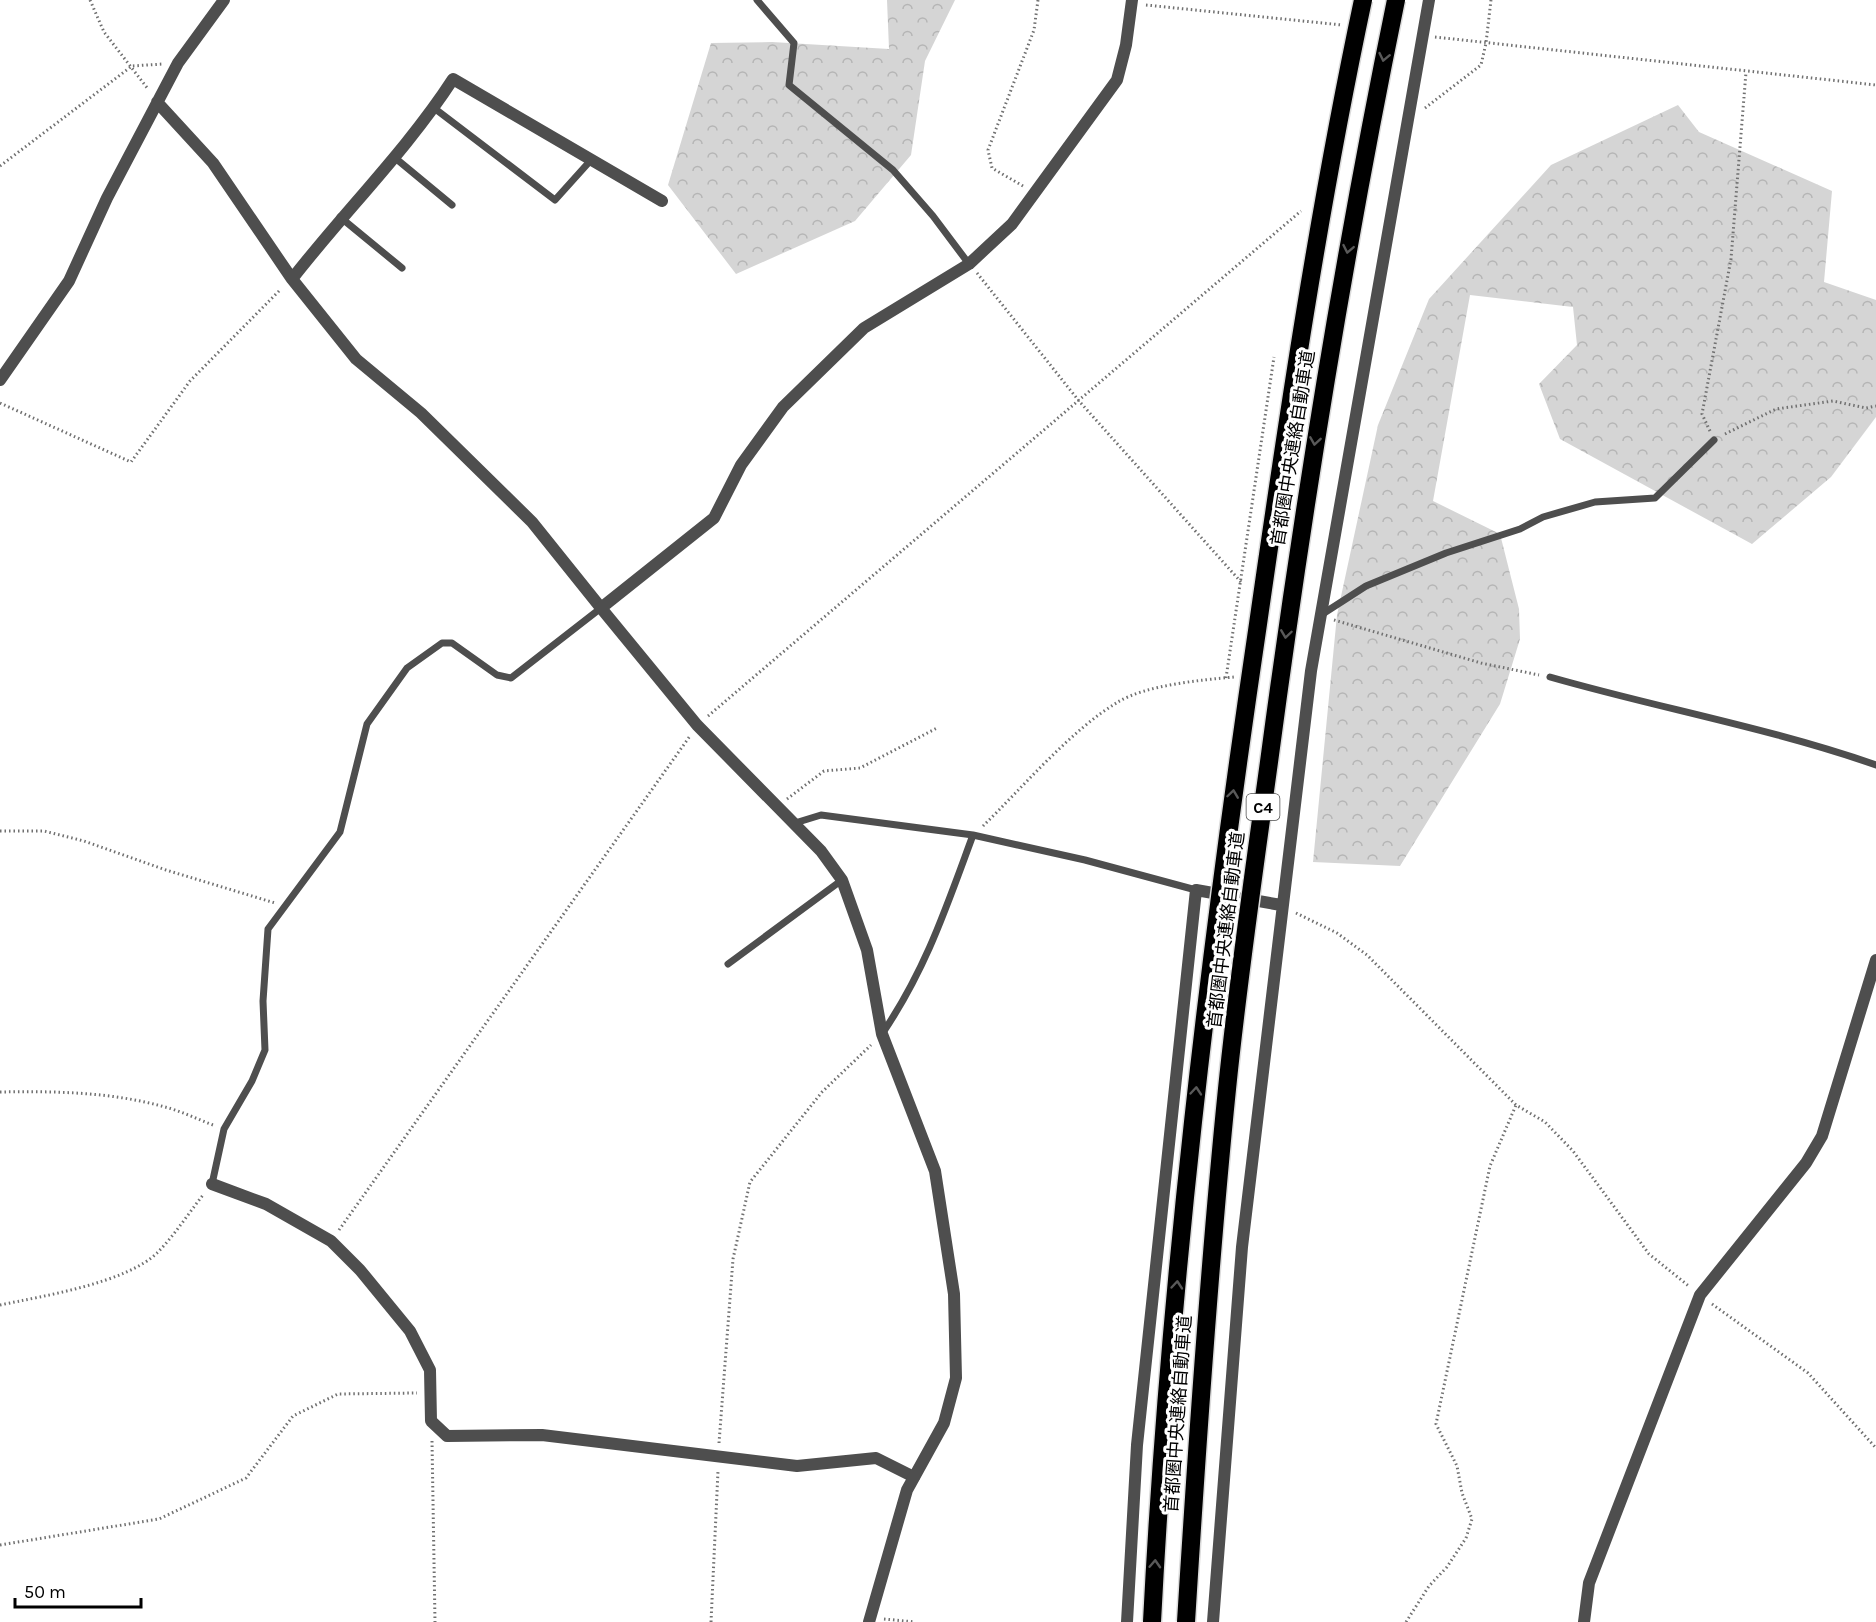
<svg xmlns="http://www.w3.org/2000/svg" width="1876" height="1622" viewBox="0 0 1876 1622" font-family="Karla,'Noto Sans JP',sans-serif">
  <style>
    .forest { fill: url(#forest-crowns) }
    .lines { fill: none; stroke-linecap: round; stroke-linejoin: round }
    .path { stroke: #707070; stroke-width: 3; stroke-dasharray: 1.5 3; stroke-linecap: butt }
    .service { stroke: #4e4e4e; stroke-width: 7 }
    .minor { stroke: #4e4e4e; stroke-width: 12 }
    .tertiary { stroke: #4e4e4e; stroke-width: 12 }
    .motorway-bridge-casing { stroke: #dbdbdb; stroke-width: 21; stroke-linecap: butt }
    .motorway-bridge { stroke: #000; stroke-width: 18 }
    .oneway { stroke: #595959 }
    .labels { text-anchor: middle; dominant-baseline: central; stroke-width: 6; stroke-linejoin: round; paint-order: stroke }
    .shield { fill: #fff; stroke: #4c4c4c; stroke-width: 1.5 }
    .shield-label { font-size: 16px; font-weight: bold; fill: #000 }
    .street-label { font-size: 18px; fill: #000; stroke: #fff }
  </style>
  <defs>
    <pattern id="forest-crowns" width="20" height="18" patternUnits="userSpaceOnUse" patternTransform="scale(1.5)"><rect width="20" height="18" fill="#d5d5d5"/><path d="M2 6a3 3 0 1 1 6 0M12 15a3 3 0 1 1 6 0" fill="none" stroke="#b5b5b5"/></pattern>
  </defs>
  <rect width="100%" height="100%" fill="#fff"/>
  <!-- forest -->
  <path class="forest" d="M887,0h68l-30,61 -14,94 -56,66 -119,53 -68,-89 43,-142 61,-1 117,7z
    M1678,105l21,27 133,59 -8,91 52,18v117l-45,60 -79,67 -192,-105 -21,-55 38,-39 -4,-38 -103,-12 -37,206 67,33 19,75 1,30 -20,65 -100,162 -87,-4 24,-247 41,-190 51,-126 122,-134z"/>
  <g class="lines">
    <!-- path -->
    <path class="path" d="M90,0l14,32 44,57
      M1146,5l196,20
      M1435,37l441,48
      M1425,108l56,-43 5,-22 5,-43
      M0,166l132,-100 31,-2
      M1023,186l-31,-18 -4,-18 46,-120 4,-30
      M977,273l102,128 162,181
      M0,403l131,59 59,-81 91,-92
      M1710,431l-8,-17 29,-155 15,-187
      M1725,434l51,-25 57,-8 33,7 10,-2
      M1334,620l147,43 58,12
      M1226,678l48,-321
      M708,716l593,-505
      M787,799l37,-28 36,-3 77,-40
      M983,826c39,-38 89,-97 135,-124 28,-17 83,-22 116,-25
      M0,831h44l40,10 82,29 109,33
      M1296,913l41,20 30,22 149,150 29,17 28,29 76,103 41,33
      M0,1092c55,-1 112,0 165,15 16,4 32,12 48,18
      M339,1230l351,-494
      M1712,1304l96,69 68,75
      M0,1305c43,-9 126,-22 157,-52 17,-17 31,-39 46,-58
      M432,1441l3,181
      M719,1443l14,-184 17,-77 72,-90 49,-47
      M0,1545l159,-26 87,-41 47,-62 45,-22 79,-1
      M884,1619l31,3
      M711,1622l7,-151
      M1406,1622l23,-36 18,-19 19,-29 6,-19 -10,-26 -5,-27 -21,-42 54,-258 26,-61"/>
    <!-- service -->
    <path class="service" d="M757,0l37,43 -5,42 104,85 40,46 36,48
      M434,108l121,92 36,-40
      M394,157l58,48
      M340,217l62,51
      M1321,615l45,-29 80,-33 74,-24 23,-12 52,-15 60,-4 59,-58
      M1550,677c108,31 220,51 326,88
      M795,823l26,-8 152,20 112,25 111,30
      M728,964l114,-84
      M882,1034c44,-65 64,-126 91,-199
      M212,1184l12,-55 28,-48 13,-31 -2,-49 5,-72 72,-97 27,-108 40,-56 35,-25h10l45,32 14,3 90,-70"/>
    <!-- minor -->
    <path class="minor" d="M157,102l56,61 79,116 64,80 65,54 111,109 69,86
      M292,279c52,-67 115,-129 161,-200l209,122
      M0,380l69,-99 38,-83 71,-135 46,-63
      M212,1184l54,20 65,37 29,29 50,61 20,39 1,51 16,15 95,-1 255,31 79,-8 38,19
      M1127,1622l10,-177 59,-555 85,15
      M1213,1622l29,-375 69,-576 118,-671
      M1584,1622l5,-39 111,-288 106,-132 16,-27 54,-176"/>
    <!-- tertiary -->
    <path class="tertiary" d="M869,1622l38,-132 37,-67 12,-45 -2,-84 -19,-123 -53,-137 -15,-84 -25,-70 -21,-29 -124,-126 -96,-117 113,-90 27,-53 42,-58 81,-79 105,-64 43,-40 105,-144 9,-35 6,-45"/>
    <defs>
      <path id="motorway-bridge" d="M1152,1622c17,-334 57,-667 106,-998 30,-209 61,-417 105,-624
        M1186,1622c11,-178 23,-356 41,-533 11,-109 27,-218 42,-327 34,-255 75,-509 127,-762"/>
    </defs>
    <!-- motorway-bridge casing -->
    <use href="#motorway-bridge" class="motorway-bridge-casing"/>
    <!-- motorway-bridge -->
    <use href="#motorway-bridge" class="motorway-bridge"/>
  </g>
  <!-- one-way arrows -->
  <defs><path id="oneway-chevron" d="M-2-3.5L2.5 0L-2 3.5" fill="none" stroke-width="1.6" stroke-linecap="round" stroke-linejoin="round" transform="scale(1.5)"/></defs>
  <g class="oneway">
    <use href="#oneway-chevron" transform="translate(1384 57) rotate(102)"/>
    <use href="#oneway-chevron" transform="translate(1348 249) rotate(101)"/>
    <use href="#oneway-chevron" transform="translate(1315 441) rotate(99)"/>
    <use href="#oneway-chevron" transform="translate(1286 634) rotate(98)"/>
    <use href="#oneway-chevron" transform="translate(1233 794) rotate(-82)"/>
    <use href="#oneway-chevron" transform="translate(1196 1091) rotate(-85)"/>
    <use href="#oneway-chevron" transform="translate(1177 1285) rotate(-85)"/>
    <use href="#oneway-chevron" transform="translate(1155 1564) rotate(-87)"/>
  </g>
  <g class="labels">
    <!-- shield labels -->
    <rect class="shield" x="1246.5" y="794" width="33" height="26" rx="4.5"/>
    <g class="shield-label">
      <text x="1263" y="807">C4</text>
    </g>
    <!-- street labels -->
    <g class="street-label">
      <text transform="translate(1293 448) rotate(-81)">首都圏中央連絡自動車道</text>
      <text transform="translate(1226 930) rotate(-83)">首都圏中央連絡自動車道</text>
      <text transform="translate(1178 1414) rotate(-86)">首都圏中央連絡自動車道</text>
    </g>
  </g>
  <!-- scale -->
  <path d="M15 1598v9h126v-9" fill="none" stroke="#000000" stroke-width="3"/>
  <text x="24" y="1598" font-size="18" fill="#000000" stroke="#ffffff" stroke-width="4.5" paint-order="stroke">50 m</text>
</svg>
